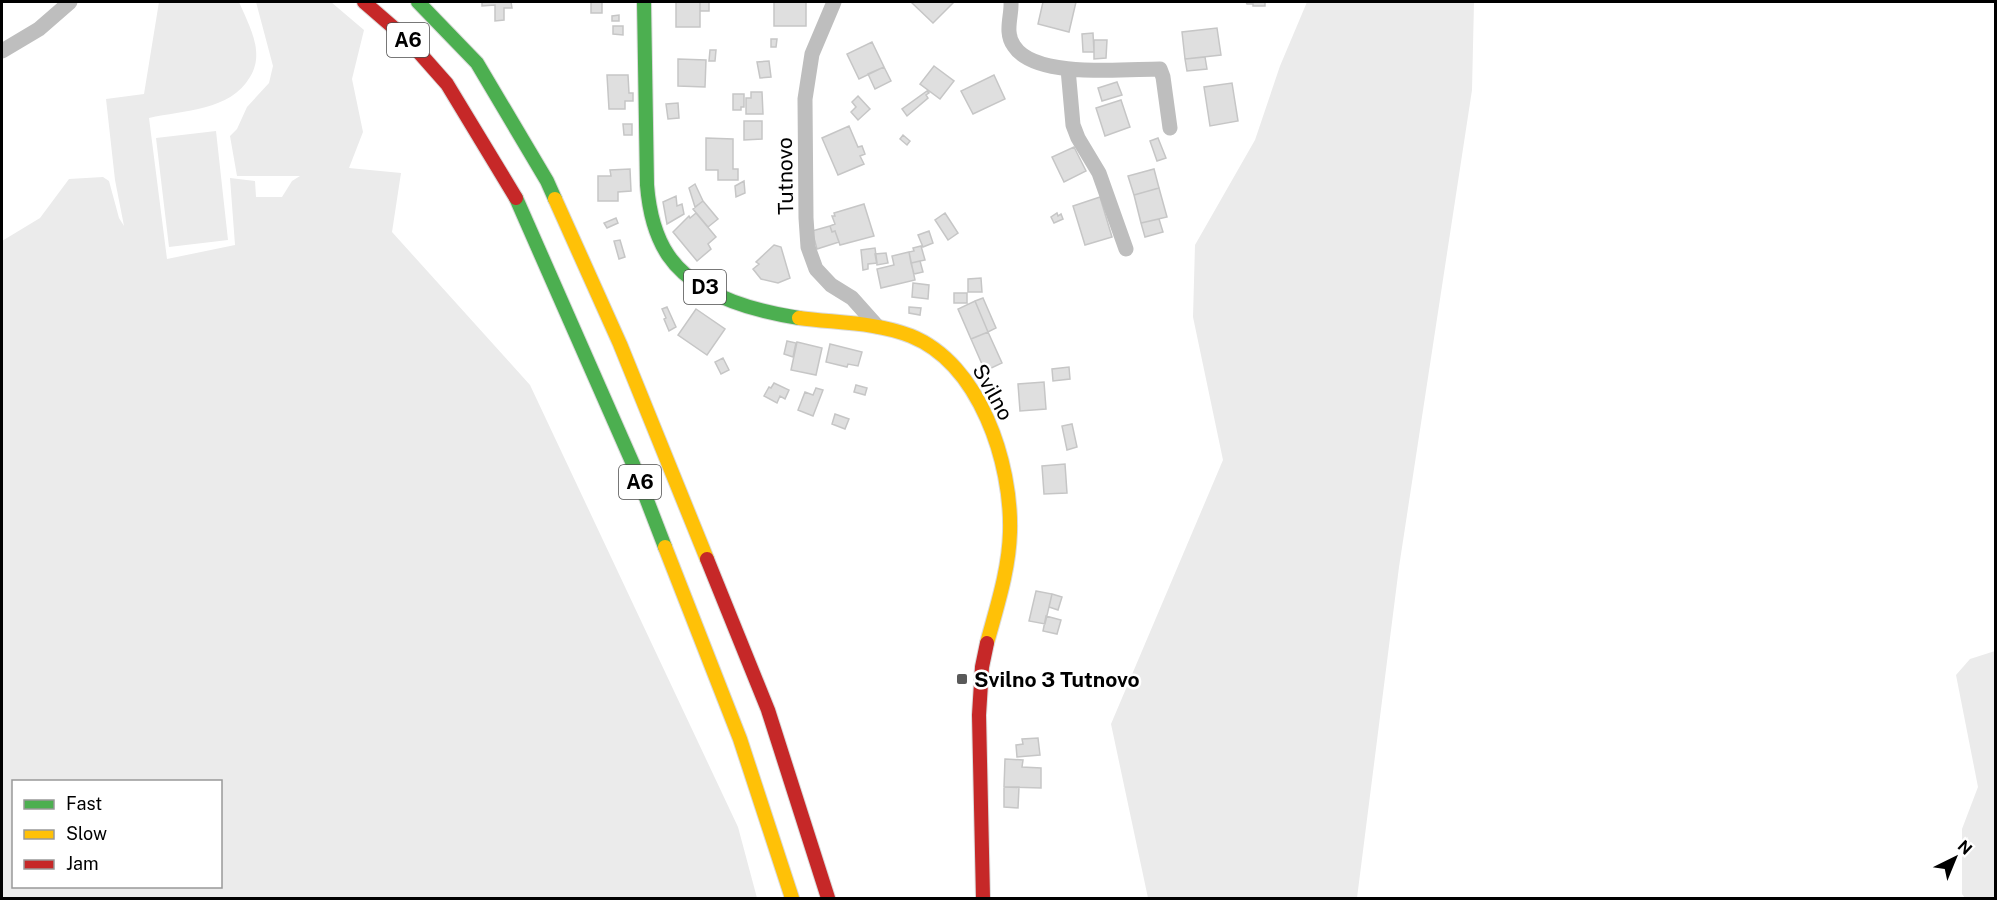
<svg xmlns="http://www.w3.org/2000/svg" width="1997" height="900" viewBox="0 0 1997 900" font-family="'Public Sans',sans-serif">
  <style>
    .green { fill: #ebebeb; fill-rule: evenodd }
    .building { fill: #dfdfdf; stroke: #c6c6c6; stroke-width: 1.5 }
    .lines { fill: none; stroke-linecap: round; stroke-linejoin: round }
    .fast-casing { stroke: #dbdbdb; stroke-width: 16 }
    .slow-casing { stroke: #dbdbdb; stroke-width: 16 }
    .jam-casing { stroke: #dbdbdb; stroke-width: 16 }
    .street { stroke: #bebebe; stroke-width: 15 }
    .fast { stroke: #4caf50; stroke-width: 14 }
    .slow { stroke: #ffc107; stroke-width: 14 }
    .jam { stroke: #c62828; stroke-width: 14 }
    .poi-dot { fill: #595959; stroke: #fff; stroke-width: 2 }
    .labels { text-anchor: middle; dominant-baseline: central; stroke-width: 5; stroke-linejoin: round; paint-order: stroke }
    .shield { fill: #fff; stroke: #4c4c4c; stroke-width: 1.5 }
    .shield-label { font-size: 20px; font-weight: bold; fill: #000 }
    .street-label { font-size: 21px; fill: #000; stroke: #fff }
    .poi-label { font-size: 21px; font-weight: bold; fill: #000; stroke: #fff; text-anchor: start }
  </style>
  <rect width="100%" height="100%" fill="#fff"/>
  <!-- green -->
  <path class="green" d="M159,2h80c6,14 16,33 17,48 1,10 -1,19 -6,27 -20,34 -66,33 -101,41l18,141 68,-14 -5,-67 25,3 1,16h26l10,-16 8,-5h-63l-7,-40 7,-7 10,-22 22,-24 4,-17 -17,-64h75l33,28 -12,49 11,53 -14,36 52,5 -9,59 138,153 208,442 19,71h-755v-657l38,-23 29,-39 34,-2 6,4 10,37 5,8 -9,-46 -9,-81 38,-5zM14,782h206v104h-206z
    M1307,2h167l-2,88 -73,477 -42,331h-209l-37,-174 112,-264 -30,-143 2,-72 60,-105 25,-74z
    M216,131l12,109 -59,7 -13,-109z
    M1995,651v247h-30l-3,-4v-65l16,-42 -22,-112 14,-16z"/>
  <!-- building -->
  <path class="building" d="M482,2h29l1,6h-8v12l-9,1v-16l-13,1z
    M591,2h11v11h-11z
    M676,2h24v25h-24z
    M700,2h9v9h-9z
    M774,2h32v24h-32z
    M911,2h43l-21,21z
    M1043,2h33l-7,30 -31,-8z
    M1246,2h19v4h-12v-2h-6z
    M619,15v6h-7v-5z
    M613,26h10v9l-10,-1z
    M1217,28l4,27 -36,4 -3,-27z
    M1093,33l1,19h-11l-1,-18z
    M771,39h6l-1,8h-5z
    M1094,40h13l-1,18 -12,1z
    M872,42l12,25 -25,12 -12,-25z
    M710,50h6l-1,11h-6z
    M1205,57l2,12 -20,2 -2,-12z
    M678,59l28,1 -1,27 -27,-1z
    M769,61l2,16 -11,1 -3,-16z
    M934,66l20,15 -14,18 -20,-15z
    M884,67l7,14 -16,8 -7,-15z
    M607,75h21l1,18h4v8h-8v8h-16z
    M994,75l11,24 -32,15 -12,-23z
    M1117,82l5,13 -20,6 -4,-13z
    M1232,83l6,38 -28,5 -6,-39z
    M927,91l2,2 -3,2 2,3 -21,18 -5,-7z
    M751,92h11l1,22h-17v-16h5z
    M733,94h11v13h-3v3h-8z
    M858,96l12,13 -12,11 -7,-8 5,-5 -4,-5z
    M1121,100l9,27 -25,9 -9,-28z
    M678,103l1,15 -11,1 -2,-15z
    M744,121h18v18l-18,1z
    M623,124h9v11h-8z
    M849,126l9,21 4,-1 3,8 -5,2 4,8 -26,11 -16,-37z
    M903,135l7,6 -3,4 -7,-6z
    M706,138l27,1v30h5v11h-20v-10h-12z
    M1158,138l8,20 -9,3 -7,-20z
    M1074,147l12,24 -22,11 -12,-25z
    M630,169l1,22 -13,1v9h-20v-25h13l-1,-6z
    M1154,169l5,19 -25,7 -6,-19z
    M744,181l1,12 -9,4 -1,-11z
    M695,184l8,17 -8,6 -6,-19z
    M1159,188l8,29 -26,6 -7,-28z
    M676,196l1,10 5,-2 2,10 -17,10 -4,-22z
    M1100,197l12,40 -27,8 -12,-39z
    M703,201l15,18 -10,8 -15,-18z
    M864,204l10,32 -34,9 -5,-14 -3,1 -2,-6 5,-2 -3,-8h3l-1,-3z
    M696,213l20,24 -8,7 3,5 -14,12 -24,-29 16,-16 1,2z
    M945,213l13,20 -10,7 -13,-20z
    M1057,213l1,3 3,-2 2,5 -9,4 -3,-6z
    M616,218l2,5 -11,5 -3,-5z
    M1159,219l4,13 -18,5 -4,-14z
    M830,226l2,6 3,-1 4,11 -22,7 -5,-18z
    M929,231l4,12 -10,4 -5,-12z
    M620,240l5,17 -6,2 -5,-18z
    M774,245l7,2 9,31 -12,5 -17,-4 -8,-10 6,-5 -3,-2z
    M921,246l4,14 -14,3 -2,-11 5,-1 -1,-3z
    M875,248l2,15 -9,1v5l-5,1 -2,-20z
    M909,252l6,28 -34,8 -4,-19 17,-4 -2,-9z
    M886,253l2,10 -11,2 -2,-11z
    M920,261l3,11 -9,2 -3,-11z
    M981,278l1,14h-14v-13z
    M913,283l16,2 -1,14 -16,-2z
    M954,293h13v10h-13z
    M983,298l13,30 -8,4 -13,-31z
    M975,301l13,31 -17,7 -13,-30z
    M667,307l9,20 -7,4 -5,-12 2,-1 -4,-9z
    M909,307l12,1 -1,7 -11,-2z
    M696,309l29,20 -18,26 -29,-20z
    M988,332l14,31 -17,8 -14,-32z
    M787,341l9,2 -3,14 -9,-3z
    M797,342l25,6 -6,27 -25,-5z
    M830,344l32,8 -4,14 -10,-2 -1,3 -21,-5z
    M723,358l6,12 -8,4 -6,-12z
    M1069,367l1,12 -17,2 -1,-12z
    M1044,382l2,27 -26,2 -2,-27z
    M774,383l15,7 -4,9 -5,-3 -3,7 -13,-7 5,-9 2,1z
    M856,385l11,3 -2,7 -11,-3z
    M816,388l7,2 -10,26 -15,-6 7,-18 8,3z
    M835,414l14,5 -4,10 -13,-5z
    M1072,424l5,23 -10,3 -5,-24z
    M1065,464l2,29 -23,1 -2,-28z
    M1036,591l16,3 -7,30 -16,-3z
    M1052,594l10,3 -4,13 -9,-3z
    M1046,616l15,4 -4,14 -14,-3z
    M1038,738l2,17 -23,2 -1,-12 7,-1 -1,-5z
    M1005,759l18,1 -1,7 19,1v20l-37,-1z
    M1004,787h15l-1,21 -14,-1z"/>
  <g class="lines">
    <defs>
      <path id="fast" d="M418,2l59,61 70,118 8,18
        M644,2l3,183c2,25 7,49 21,70 27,40 86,56 131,63
        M516,198l117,266 32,83"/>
      <path id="slow" d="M555,199l65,145 87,215
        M799,318c37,5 77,4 112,18 69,28 101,127 99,196 -1,38 -13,74 -23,111
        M665,547l75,192 52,159"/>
      <path id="jam" d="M364,2l45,39 38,43 69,114
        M707,559l61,151 60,188
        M983,898l-4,-183 3,-48 5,-24"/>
    </defs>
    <!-- fast casing -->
    <use href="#fast" class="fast-casing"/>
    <!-- slow casing -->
    <use href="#slow" class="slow-casing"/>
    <!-- jam casing -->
    <use href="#jam" class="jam-casing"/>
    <!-- street -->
    <path class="street" d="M834,2l-22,52 -7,45 1,119 2,29 8,22 15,16 21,13 25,28
      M1011,2c1,14 -7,30 3,44 21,33 111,23 146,23l3,8 7,51
      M2,51l37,-22 31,-27
      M1068,69l5,56 5,13 21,35 27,76"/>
    <!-- fast -->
    <use href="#fast" class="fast"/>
    <!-- slow -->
    <use href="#slow" class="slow"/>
    <!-- jam -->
    <use href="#jam" class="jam"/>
  </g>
  <!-- markers -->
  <rect class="poi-dot" x="956" y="673" width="12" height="12" rx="3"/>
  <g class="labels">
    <!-- shield labels -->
    <g class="shield">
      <rect x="387" y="23" width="42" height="34" rx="4.5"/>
      <rect x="684" y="270" width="42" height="34" rx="4.5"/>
      <rect x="619" y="465" width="42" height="34" rx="4.5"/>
    </g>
    <g class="shield-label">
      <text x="408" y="40">A6</text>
      <text x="705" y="287">D3</text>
      <text x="640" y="482">A6</text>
    </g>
    <!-- street labels -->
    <g class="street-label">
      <text transform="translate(785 176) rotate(-91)">Tutnovo</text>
      <text transform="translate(993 392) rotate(61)">Svilno</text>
    </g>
    <!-- poi labels -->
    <g class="poi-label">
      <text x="974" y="679">Svilno 3 Tutnovo</text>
    </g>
  </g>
  <!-- border -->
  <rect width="1997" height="900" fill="none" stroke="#000000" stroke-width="6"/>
  <!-- legend -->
  <rect x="12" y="780" width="210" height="108" fill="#ffffff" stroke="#999999" stroke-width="1.5"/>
  <rect x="24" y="800" width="30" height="9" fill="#4caf50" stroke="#999999" stroke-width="1.5"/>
  <text x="66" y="810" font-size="18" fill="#000000">Fast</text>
  <rect x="24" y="830" width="30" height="9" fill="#ffc107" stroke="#999999" stroke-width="1.5"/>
  <text x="66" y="840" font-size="18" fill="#000000">Slow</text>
  <rect x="24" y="860" width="30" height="9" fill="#c62828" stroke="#999999" stroke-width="1.5"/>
  <text x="66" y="870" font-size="18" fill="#000000">Jam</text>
  <!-- north arrow -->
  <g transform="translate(1955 858) rotate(43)" stroke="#ffffff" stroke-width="4.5" paint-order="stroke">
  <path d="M0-4.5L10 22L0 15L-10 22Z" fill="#000000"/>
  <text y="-9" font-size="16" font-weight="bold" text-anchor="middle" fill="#000000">N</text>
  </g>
</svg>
